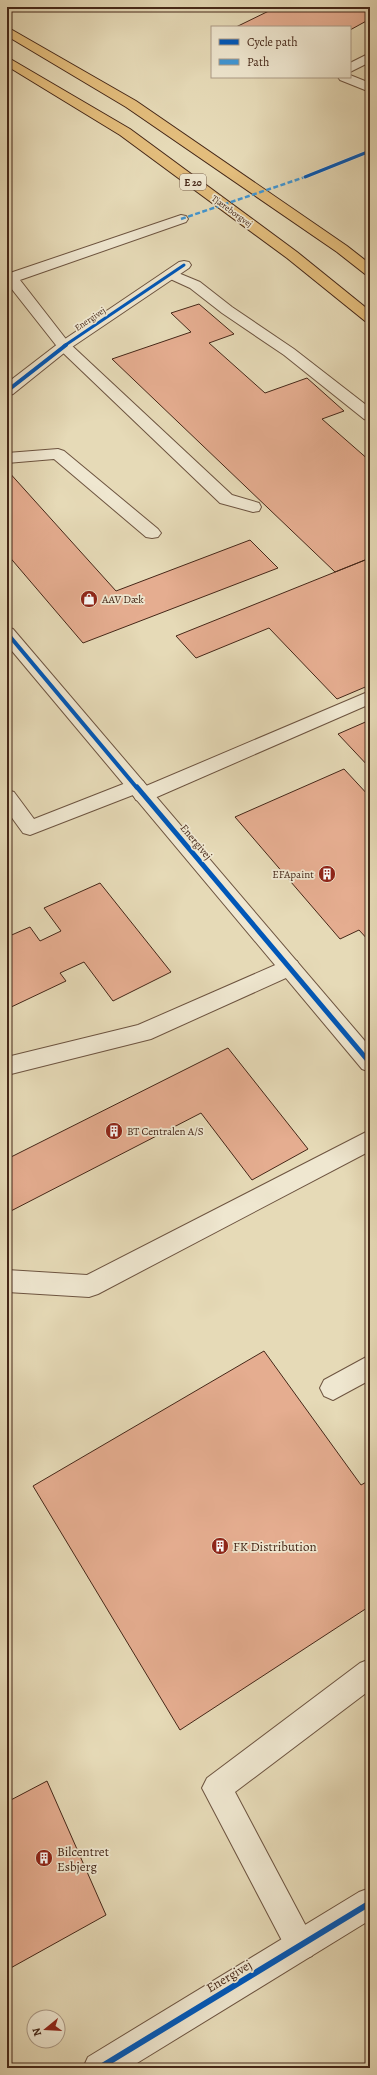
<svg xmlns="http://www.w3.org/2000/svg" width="377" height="2075" viewBox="0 0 377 2075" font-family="Alegreya,serif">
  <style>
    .building { fill: #e5ad90; stroke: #452718 }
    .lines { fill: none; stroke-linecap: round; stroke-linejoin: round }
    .lane-casing { stroke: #6d5440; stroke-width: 2 }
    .street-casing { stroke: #6d5440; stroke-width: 2 }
    .highway-casing { stroke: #452718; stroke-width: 2 }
    .lane { fill: #efe7d0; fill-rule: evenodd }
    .street { fill: #efe7d0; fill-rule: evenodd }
    .highway { fill: #e3bd7c; fill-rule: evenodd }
    .quiet { stroke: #4096d4; stroke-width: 2.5; stroke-dasharray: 5 2.5; stroke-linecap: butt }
    .cycleway-far3-casing { stroke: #efe7d0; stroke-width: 4.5 }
    .cycleway-far2-casing { stroke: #efe7d0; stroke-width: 6 }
    .cycleway-far1-casing { stroke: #efe7d0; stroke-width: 8 }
    .cycleway-casing { stroke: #efe7d0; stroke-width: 9 }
    .cycleway-far3 { stroke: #0057b8; stroke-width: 3 }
    .cycleway-far2 { stroke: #0057b8; stroke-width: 4 }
    .cycleway-far1 { stroke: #0057b8; stroke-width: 5 }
    .cycleway { stroke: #0057b8; stroke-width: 6 }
    .labels { text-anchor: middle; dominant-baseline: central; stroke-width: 3.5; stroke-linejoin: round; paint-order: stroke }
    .far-street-label { font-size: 9px; fill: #452718; stroke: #efe7d0 }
    .shield { fill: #efe7d0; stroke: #78614f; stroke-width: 1 }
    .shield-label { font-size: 10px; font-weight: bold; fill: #452718 }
    .poi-label { font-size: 11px; fill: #452718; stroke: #efe7d0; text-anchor: start }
    .street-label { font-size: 11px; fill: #452718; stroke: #efe7d0 }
    .near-poi-label { font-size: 13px; fill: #452718; stroke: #efe7d0; text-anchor: start }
    .near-street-label { font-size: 13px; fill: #452718; stroke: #efe7d0 }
  </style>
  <rect width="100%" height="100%" fill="#e6dab7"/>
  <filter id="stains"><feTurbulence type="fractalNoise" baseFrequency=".005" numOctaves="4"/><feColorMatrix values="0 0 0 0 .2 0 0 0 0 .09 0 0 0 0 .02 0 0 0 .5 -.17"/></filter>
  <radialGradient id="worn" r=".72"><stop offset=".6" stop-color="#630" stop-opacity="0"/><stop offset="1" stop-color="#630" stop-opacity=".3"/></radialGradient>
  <!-- building -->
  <path class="building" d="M277,7h93v12l-20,11v-3h-114z
    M199,304l35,30 -25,9 56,50 42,-15 37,33 -22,8 48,42v97l-35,14 -223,-213 79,-27 -20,-19z
    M7,470l109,121 134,-51 28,28 -195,75 -76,-89z
    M370,558v127l-33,14 -68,-71 -73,30 -20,-22z
    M370,720v48l-32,-34z
    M344,769l26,28v145l-11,-12 -19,9 -105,-122z
    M100,883l71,89 -58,29 -29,-39 -24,11 6,8 -59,28v-72l23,-10 10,14 21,-10 -17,-23z
    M228,1048l80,101 -56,31 -51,-67 -194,100v-54z
    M264,1351l97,134 9,-5v126l-190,124 -147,-244z
    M47,1781l59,134 -99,55v-168z"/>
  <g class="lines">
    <defs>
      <path id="lane" d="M370,53v9l-20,10v-9z
        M350,75l20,8v9l-30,-12 -2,-3h12z
        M181,215l5,1 2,3 -2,3 -166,58 49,63 163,152 27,8 2,4 -2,4 -6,1 -33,-9 -161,-154 -52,-66v-9z
        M171,270l29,12 32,25 62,42 76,59v13l-6,-2 -80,-64 -62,-42 -32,-25 -24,-11 -2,-3 2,-3z
        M58,449l6,2 94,78 3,4 -3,4 -6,1 -6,-1 -92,-78 -47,4v-10z
        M370,691v13l-220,96 -7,2 -7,-2 -3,-5 -103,40 -7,-2 -16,-22v-21l7,2 20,27 102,-40 7,2 3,5z
        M289,959l8,2 3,6 -3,6 -146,66 -144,36v-18l131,-32z
        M370,1130v21l-272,143 -9,3 -82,-5v-22l80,5z
        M370,1355v25l-37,20 -9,-4 -4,-8 4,-8z
        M370,1659v31l-135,102 81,153 -4,11 -11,4 -11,-4 -88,-168 5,-10 153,-115z"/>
      <path id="street" d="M184,261l5,1 2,3 -2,3 -120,81 -56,45 -6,2v-13l52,-40 120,-81z
        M7,627l6,2 357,418v25l-8,-3 -355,-424z
        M370,1888v32l-241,148h-46l5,-11 271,-165z"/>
      <path id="highway" d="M7,27l129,74 211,145 23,18v11l-5,-1 -28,-22 -211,-145 -119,-71z
        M7,57l123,72 167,123 73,59v12l-5,-2 -78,-63 -167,-123 -113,-69z"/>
    </defs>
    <!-- lane casing -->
    <use href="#lane" class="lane-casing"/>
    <!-- street casing -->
    <use href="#street" class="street-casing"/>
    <!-- highway casing -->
    <use href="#highway" class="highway-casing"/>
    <!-- lane -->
    <use href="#lane" class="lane"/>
    <!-- street -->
    <use href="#street" class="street"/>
    <!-- highway -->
    <use href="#highway" class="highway"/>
    <!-- quiet -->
    <path class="quiet" d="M181,219l124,-42"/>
    <defs>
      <path id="cycleway-far3" d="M305,177l65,-26
        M64,346l120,-81"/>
      <path id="cycleway-far2" d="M7,391l59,-46
        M7,633l130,155"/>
      <path id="cycleway-far1" d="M137,787l233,276"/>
      <path id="cycleway" d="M99,2068l271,-165"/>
    </defs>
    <!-- cycleway-far3 casing -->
    <use href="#cycleway-far3" class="cycleway-far3-casing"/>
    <!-- cycleway-far2 casing -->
    <use href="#cycleway-far2" class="cycleway-far2-casing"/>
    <!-- cycleway-far1 casing -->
    <use href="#cycleway-far1" class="cycleway-far1-casing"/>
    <!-- cycleway casing -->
    <use href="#cycleway" class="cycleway-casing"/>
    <!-- cycleway-far3 -->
    <use href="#cycleway-far3" class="cycleway-far3"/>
    <!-- cycleway-far2 -->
    <use href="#cycleway-far2" class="cycleway-far2"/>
    <!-- cycleway-far1 -->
    <use href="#cycleway-far1" class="cycleway-far1"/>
    <!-- cycleway -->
    <use href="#cycleway" class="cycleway"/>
  </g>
  <!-- icons -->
  <defs>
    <symbol id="shop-disc" viewBox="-11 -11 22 22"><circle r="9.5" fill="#8f2418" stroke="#efe7d0"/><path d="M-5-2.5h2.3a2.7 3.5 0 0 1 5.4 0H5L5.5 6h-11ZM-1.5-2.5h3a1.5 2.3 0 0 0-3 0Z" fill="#fff"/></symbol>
    <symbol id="building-disc" viewBox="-11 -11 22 22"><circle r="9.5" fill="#8f2418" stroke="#efe7d0"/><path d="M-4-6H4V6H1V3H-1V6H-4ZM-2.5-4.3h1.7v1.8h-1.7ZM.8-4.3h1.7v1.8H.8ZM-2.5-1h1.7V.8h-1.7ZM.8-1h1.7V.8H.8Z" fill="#fff"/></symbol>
  </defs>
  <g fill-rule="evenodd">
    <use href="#shop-disc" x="79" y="589" width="20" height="20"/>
    <use href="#building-disc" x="317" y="864" width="20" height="20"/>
    <use href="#building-disc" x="104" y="1121" width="20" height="20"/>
    <use href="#building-disc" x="210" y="1536" width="20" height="20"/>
    <use href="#building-disc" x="34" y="1848" width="20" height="20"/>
  </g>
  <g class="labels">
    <!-- far-street labels -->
    <g class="far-street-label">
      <text transform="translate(232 211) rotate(36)">Tjæreborgvej</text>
      <text transform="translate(90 319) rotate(-34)">Energivej</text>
    </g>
    <!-- shield labels -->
    <rect class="shield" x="180" y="174" width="26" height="16" rx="3"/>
    <g class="shield-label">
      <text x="193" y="182">E 20</text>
    </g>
    <!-- poi labels -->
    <g class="poi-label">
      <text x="102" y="599">AAV Dæk</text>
      <text x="314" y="874" text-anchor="end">EFApaint</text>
      <text x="127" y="1131">BT Centralen A/S</text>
    </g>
    <!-- street labels -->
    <g class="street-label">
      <text transform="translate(196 842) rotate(50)">Energivej</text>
    </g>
    <!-- near-poi labels -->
    <g class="near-poi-label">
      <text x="233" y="1546">FK Distribution</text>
      <text x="57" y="1851">Bilcentret<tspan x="57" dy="15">Esbjerg</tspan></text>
    </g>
    <!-- near-street labels -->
    <g class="near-street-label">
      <text transform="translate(229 1976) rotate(-31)">Energivej</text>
    </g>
  </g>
  <!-- margin -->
  <rect width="377" height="2075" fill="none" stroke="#e6dab7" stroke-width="24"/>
  <rect x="8" y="8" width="361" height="2059" fill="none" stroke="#452718" stroke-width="2"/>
  <rect x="12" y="12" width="353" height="2051" fill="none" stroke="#452718"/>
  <!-- legend -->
  <rect x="211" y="26" width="140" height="52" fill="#efe7d0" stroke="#ab9a86"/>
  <rect x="219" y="39" width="20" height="6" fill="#0057b8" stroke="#ab9a86"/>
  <text x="247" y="46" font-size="12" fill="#452718">Cycle path</text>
  <rect x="219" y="59" width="20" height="6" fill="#4096d4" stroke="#ab9a86"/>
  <text x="247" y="66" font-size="12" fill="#452718">Path</text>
  <!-- north arrow -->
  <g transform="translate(46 2029) rotate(252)"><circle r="19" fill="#efe7d0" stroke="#ab9a86"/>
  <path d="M0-3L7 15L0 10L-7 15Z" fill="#8f2418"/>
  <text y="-6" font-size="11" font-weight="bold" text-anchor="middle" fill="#452718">N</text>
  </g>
  <rect width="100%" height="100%" filter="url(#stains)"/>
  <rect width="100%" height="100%" fill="url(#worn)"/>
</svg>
